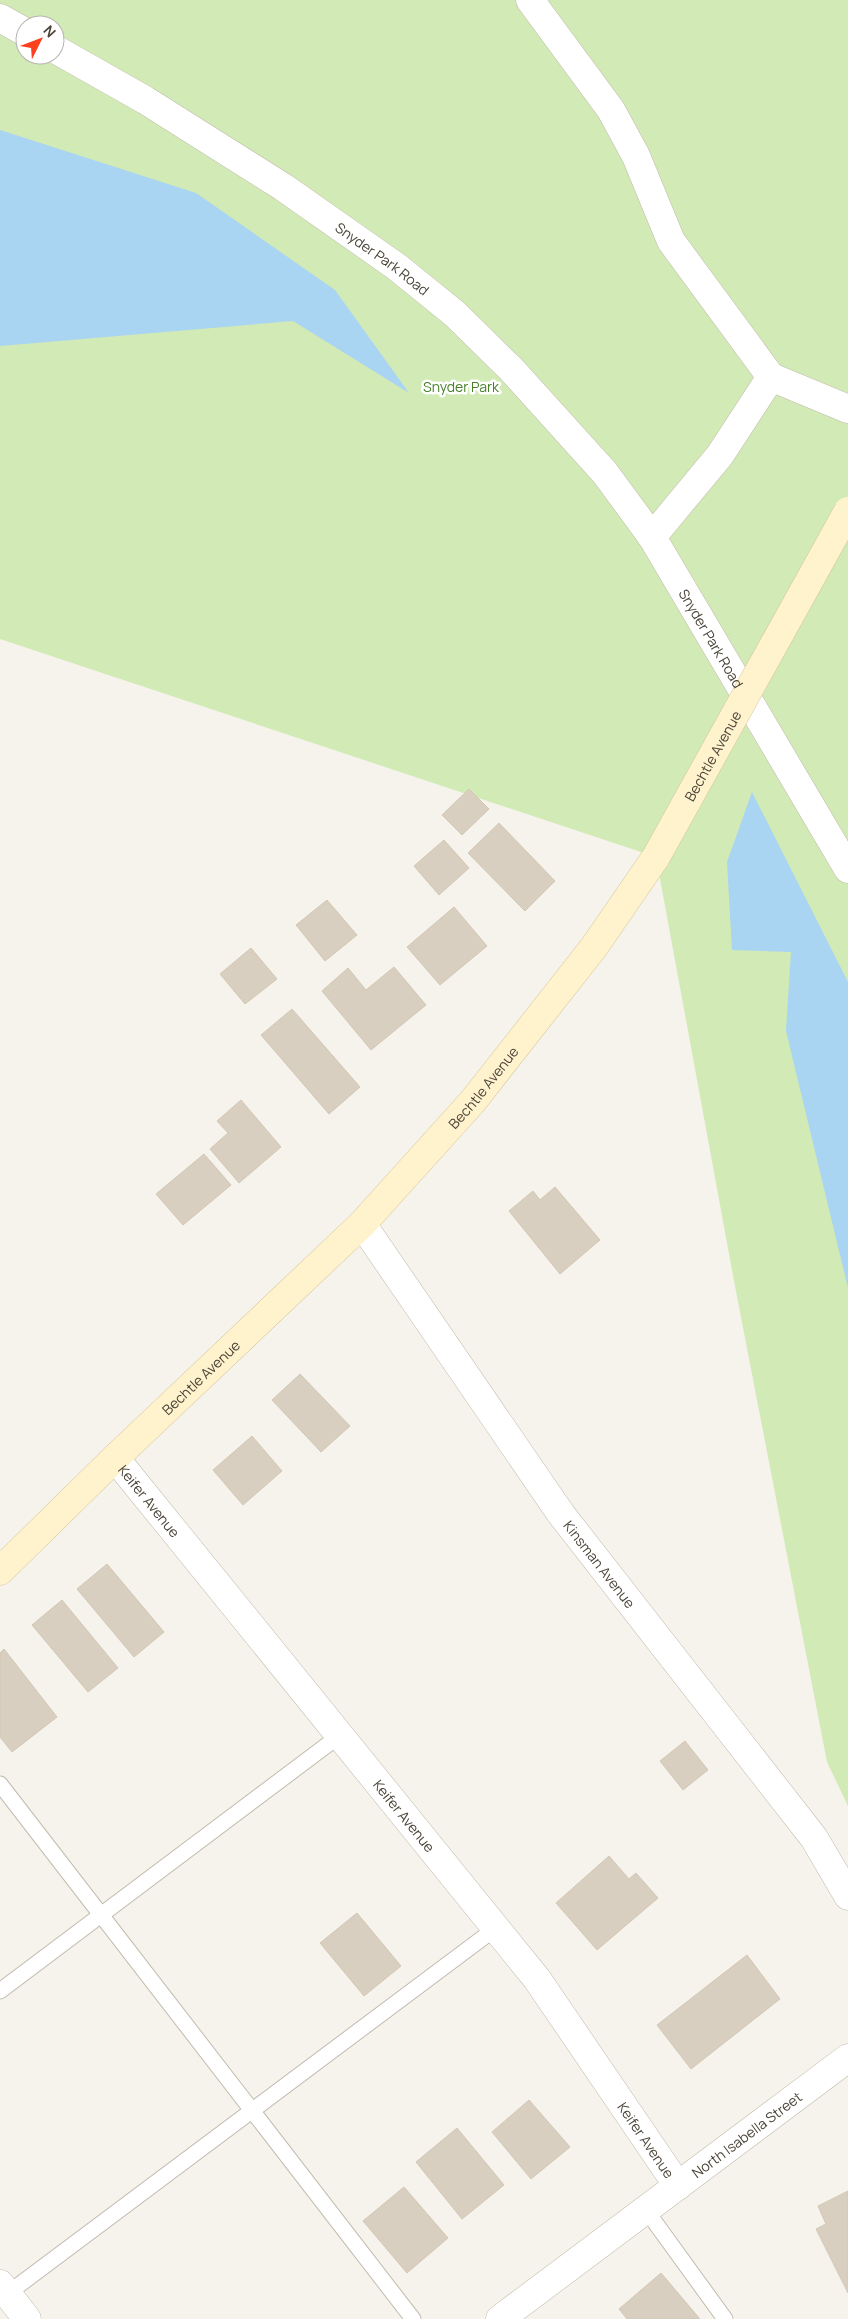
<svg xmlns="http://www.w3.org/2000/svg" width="848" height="2319" viewBox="0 0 848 2319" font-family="Manrope,sans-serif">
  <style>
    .green { fill: #d2eab5; fill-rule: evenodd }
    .water { fill: #a9d4f2 }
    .building { fill: #d8cfc1; stroke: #d3c7b4 }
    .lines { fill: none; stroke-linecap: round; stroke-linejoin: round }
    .lane-casing { stroke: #c2bbae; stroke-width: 17 }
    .street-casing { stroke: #c2bbae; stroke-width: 29 }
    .secondary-casing { stroke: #d6c79b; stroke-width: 29 }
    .lane { stroke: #fff; stroke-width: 15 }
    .street { stroke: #fff; stroke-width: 28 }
    .secondary { stroke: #fff3cd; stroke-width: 28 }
    .secondary-bridge-casing { stroke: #d6c79b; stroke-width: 29; stroke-linecap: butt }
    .secondary-bridge { stroke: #fff3cd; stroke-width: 28 }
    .labels { text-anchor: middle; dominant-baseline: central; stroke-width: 5; stroke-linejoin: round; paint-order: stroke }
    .street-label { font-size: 14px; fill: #4b4439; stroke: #fff }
    .park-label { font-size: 14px; fill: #4a7f2a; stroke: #fff }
  </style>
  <rect width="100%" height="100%" fill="#f6f3ec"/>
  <!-- green -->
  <path class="green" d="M0,0h848v1806l-21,-44 -93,-481 -78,-424 -656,-218zM25,25h30v30h-30z"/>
  <!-- water -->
  <path class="water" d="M0,130l196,63 139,97 74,103 -116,-72 -293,25z
    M752,792l96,190v306l-62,-257 5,-79 -59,-2 -5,-88z"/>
  <!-- building -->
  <path class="building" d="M469,789l20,20 -27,26 -20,-20z
    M499,823l56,58 -30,30 -57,-58z
    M444,840l25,28 -30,27 -25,-29z
    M327,900l30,35 -32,26 -29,-36z
    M454,907l33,39 -47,39 -33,-38z
    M251,948l26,31 -32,25 -25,-30z
    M394,967l32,38 -55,45 -49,-59 26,-23 18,22z
    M292,1009l68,78 -31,27 -68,-79z
    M241,1100l40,47 -42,36 -29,-34 18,-16 -11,-12z
    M204,1154l27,31 -48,40 -27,-31z
    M555,1187l45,53 -40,34 -51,-63 24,-20 7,9z
    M300,1374l50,52 -29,26 -49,-52z
    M252,1436l30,35 -39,34 -30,-35z
    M107,1564l57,68 -30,25 -57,-68z
    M62,1600l56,68 -30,24 -56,-67z
    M4,1649l53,68 -45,35 -12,-15v-84z
    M685,1741l23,29 -25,20 -23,-29z
    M609,1856l20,23 7,-6 22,25 -61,52 -41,-47z
    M357,1913l44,53 -37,30 -44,-53z
    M747,1955l33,44 -89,70 -34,-44z
    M529,2100l41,47 -39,32 -39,-47z
    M457,2128l47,57 -42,34 -46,-57z
    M404,2187l44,51 -41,35 -44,-52z
    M848,2191v102l-32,-64 10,-5 -8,-18z
    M661,2273l39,46h-73l-8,-10z"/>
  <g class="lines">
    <defs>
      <path id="lane" d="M0,1784l413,535
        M0,1991l339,-255
        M646,2210l79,109
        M3,2297l493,-369"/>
      <g id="street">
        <path d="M530,0l81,110 25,46 35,85 100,136 -51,78 -68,82"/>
        <path d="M0,18l25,14"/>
        <path id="s1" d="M55,49l90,51 138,87 114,80 58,47 56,55 94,104 47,64 196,332"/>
        <path d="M771,377l77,32"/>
        <path id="s2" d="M362,1224l199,290 253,324 34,58"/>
        <path id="s3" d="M115,1458l422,521 141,207"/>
        <path d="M0,2284l27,35"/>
        <path id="s4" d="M500,2319l348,-261"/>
      </g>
      <g id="secondary">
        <path id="s5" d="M0,1571l115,-113 247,-234 111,-123 121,-154 62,-90"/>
      </g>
    </defs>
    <!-- lane casing -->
    <use href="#lane" class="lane-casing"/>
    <!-- street casing -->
    <use href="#street" class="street-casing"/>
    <!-- secondary casing -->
    <use href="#secondary" class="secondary-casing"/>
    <!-- lane -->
    <use href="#lane" class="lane"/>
    <!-- street -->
    <use href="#street" class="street"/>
    <!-- secondary -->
    <use href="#secondary" class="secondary"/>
    <defs>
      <g id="secondary-bridge">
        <path id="s6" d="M656,857l192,-346"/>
      </g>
    </defs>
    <!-- secondary-bridge casing -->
    <use href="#secondary-bridge" class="secondary-bridge-casing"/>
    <!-- secondary-bridge -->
    <use href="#secondary-bridge" class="secondary-bridge"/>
  </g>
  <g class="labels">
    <!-- street labels -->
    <g class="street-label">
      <text stroke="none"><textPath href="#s1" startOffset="389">Snyder Park Road</textPath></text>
      <text stroke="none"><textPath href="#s1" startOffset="896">Snyder Park Road</textPath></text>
      <text stroke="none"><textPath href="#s6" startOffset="116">Bechtle Avenue</textPath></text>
      <text stroke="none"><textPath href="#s5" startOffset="684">Bechtle Avenue</textPath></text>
      <text stroke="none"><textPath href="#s5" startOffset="279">Bechtle Avenue</textPath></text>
      <text stroke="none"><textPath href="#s3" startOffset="55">Keifer Avenue</textPath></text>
      <text stroke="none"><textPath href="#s2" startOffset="415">Kinsman Avenue</textPath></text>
      <text stroke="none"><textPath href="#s3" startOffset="460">Keifer Avenue</textPath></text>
      <text stroke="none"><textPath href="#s4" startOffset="308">North Isabella Street</textPath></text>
      <text stroke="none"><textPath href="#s3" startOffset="865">Keifer Avenue</textPath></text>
    </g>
    <!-- park labels -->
    <g class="park-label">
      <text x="461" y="386">Snyder Park</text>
    </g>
  </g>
  <!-- north arrow -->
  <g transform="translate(40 40) rotate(48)"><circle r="24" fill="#ffffff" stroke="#b7b4b0"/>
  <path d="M0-4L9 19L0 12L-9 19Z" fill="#fc3f1d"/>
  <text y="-8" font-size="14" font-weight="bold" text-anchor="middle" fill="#4b4439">N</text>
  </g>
</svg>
